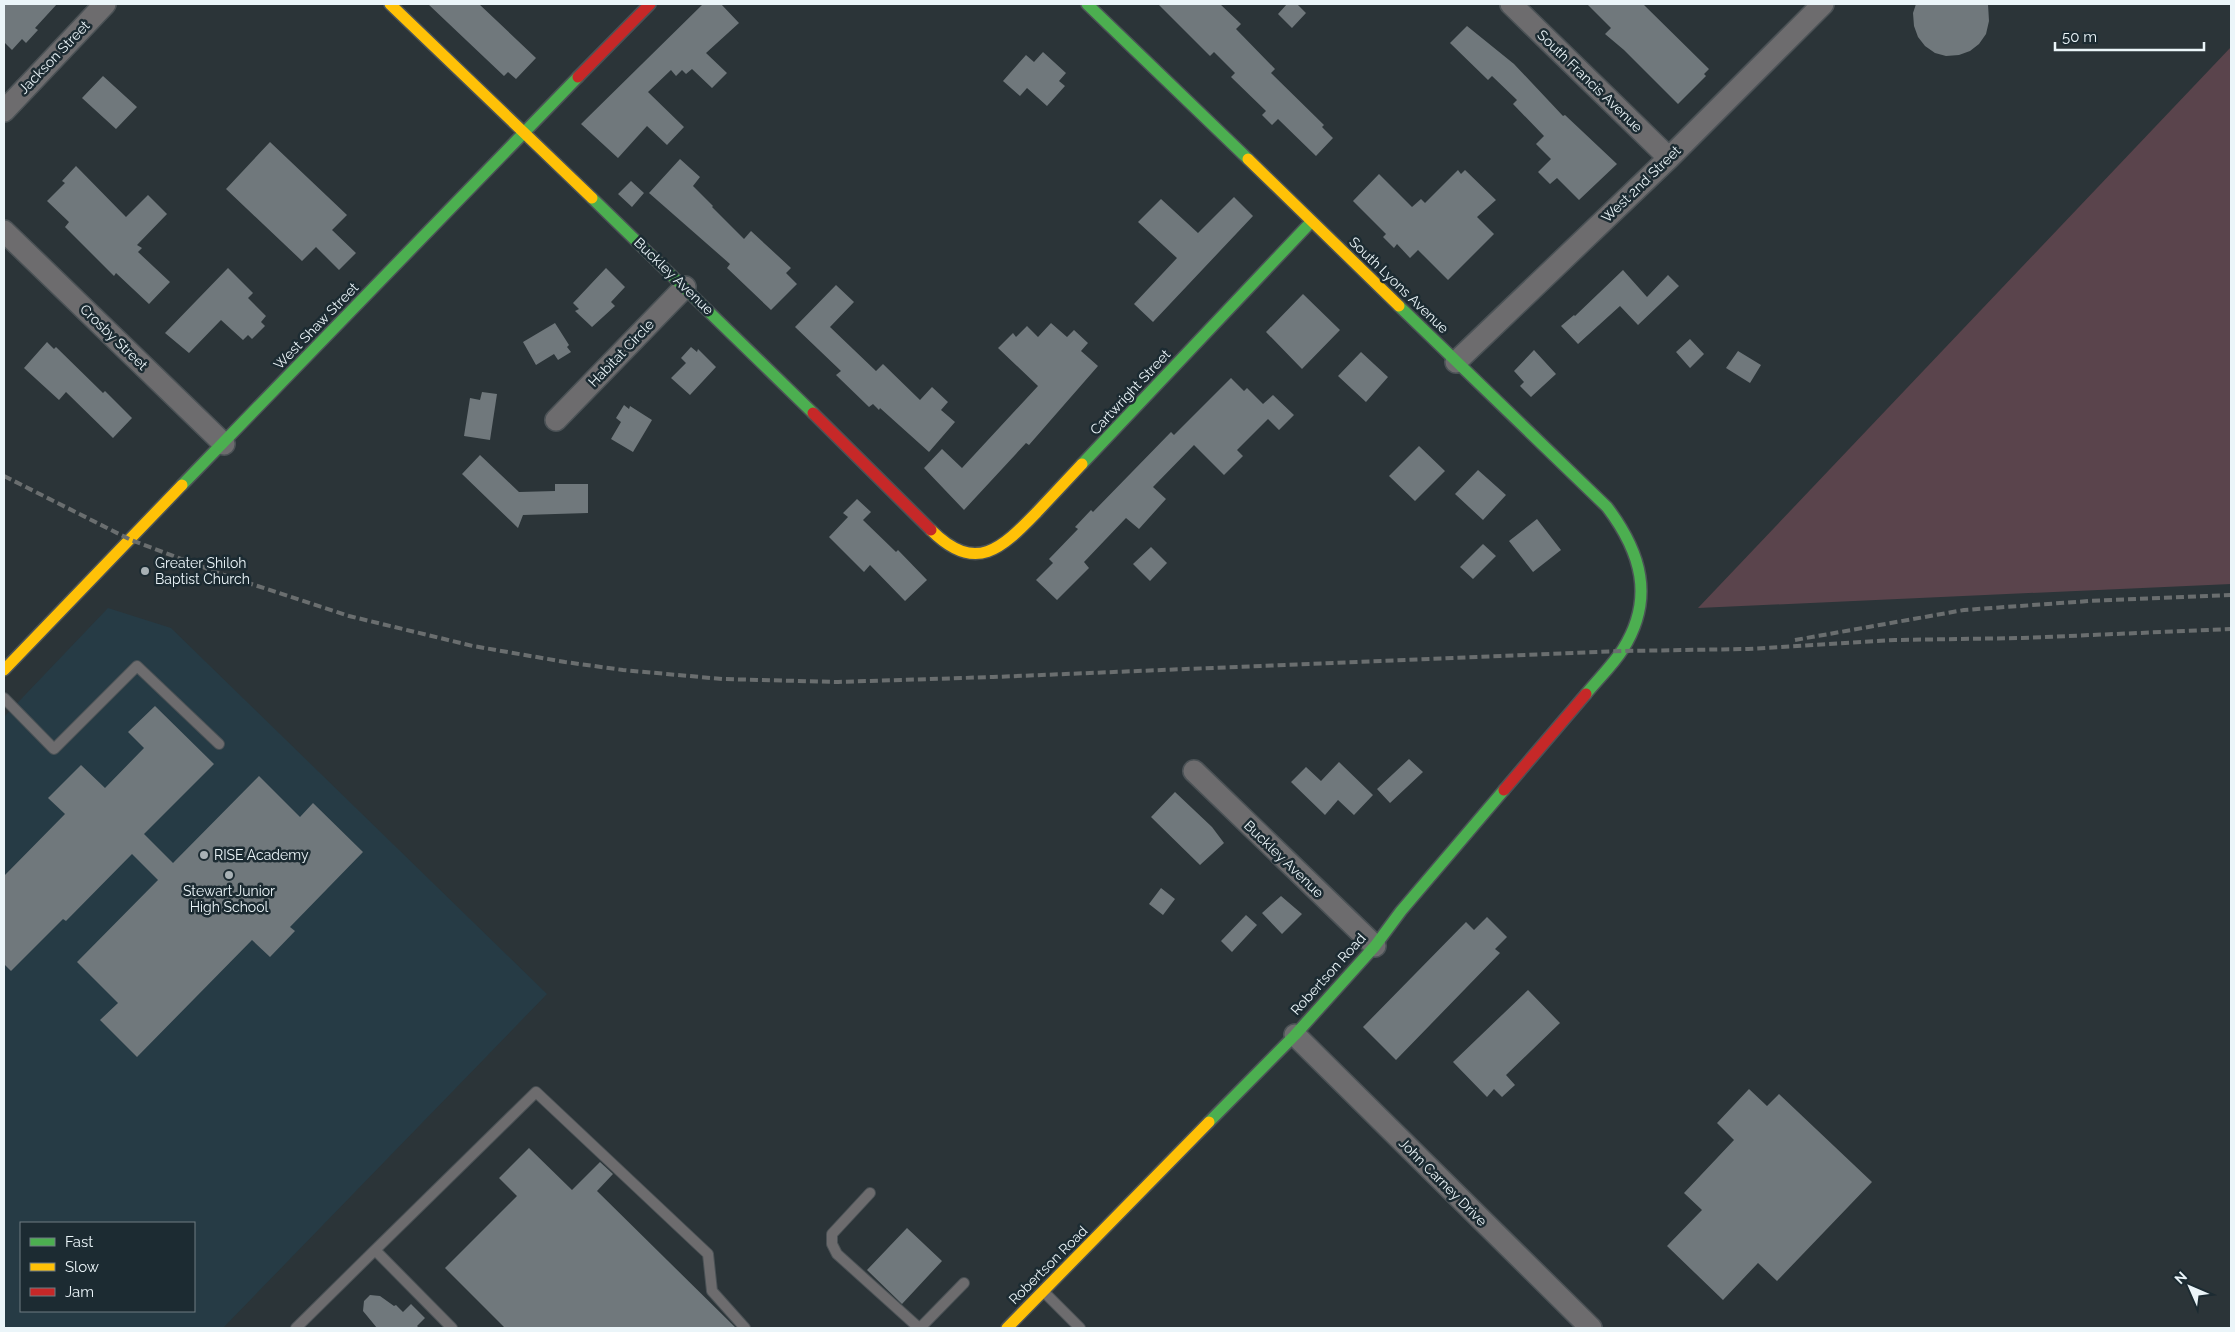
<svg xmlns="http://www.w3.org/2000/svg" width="2235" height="1332" viewBox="0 0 2235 1332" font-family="Raleway,sans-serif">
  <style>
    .built { fill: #263b45; fill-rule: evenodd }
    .green { fill: #5a444c }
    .building { fill: #70787c }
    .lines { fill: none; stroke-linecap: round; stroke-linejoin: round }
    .lane-casing { stroke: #4b5256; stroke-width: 12 }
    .street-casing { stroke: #4b5256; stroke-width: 24 }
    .fast-casing { stroke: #4b5256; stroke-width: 14 }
    .slow-casing { stroke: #4b5256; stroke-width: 14 }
    .jam-casing { stroke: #4b5256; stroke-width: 14 }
    .lane { stroke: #6d6c6e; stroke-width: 10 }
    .street { stroke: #6d6c6e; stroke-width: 21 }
    .fast { stroke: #4caf50; stroke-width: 11 }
    .slow { stroke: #ffc107; stroke-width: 11 }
    .jam { stroke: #c62828; stroke-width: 11 }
    .rail { stroke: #6a6e6f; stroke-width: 4; stroke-dasharray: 8 4; stroke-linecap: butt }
    .poi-dot { fill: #a8b1b5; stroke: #1c2b32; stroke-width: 2 }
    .labels { text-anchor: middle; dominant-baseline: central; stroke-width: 5; stroke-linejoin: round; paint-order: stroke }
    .street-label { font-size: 14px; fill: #ebf5f9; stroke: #1c2b32 }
    .poi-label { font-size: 14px; fill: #ebf5f9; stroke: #1c2b32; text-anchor: start }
  </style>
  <rect width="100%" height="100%" fill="#2b3438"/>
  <!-- built -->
  <path class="built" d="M108,608l63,20 376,366 -324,334h-219v-611zM21,1223h173v88h-173z"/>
  <!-- green -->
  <path class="green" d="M2231,47v537l-533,24z"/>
  <!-- building -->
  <path class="building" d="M4,4h53l-22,24 3,2 -12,13 -4,-4 -10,11 -8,-8z
    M428,4h51l57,54 -20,21 -8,-7 -4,4z
    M703,4h18l18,19 -33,30 21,20 -15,15 -20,-19 -6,5 -4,-4 -6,6 -5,-6 -23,22 36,35 -17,18 -20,-19 -29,32 -37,-34z
    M1158,4h62l21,20 -5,5 39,40 -4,4 53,52 -2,2 11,11 -17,18 -38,-37 -6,6 -10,-10 4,-4 -35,-34 4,-4 -21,-21 -4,4z
    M1287,4h10l9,9 -14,15 -14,-14z
    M1587,4h56l66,65 -5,5 2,2 -28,28 -54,-54 -19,-16 6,-6z
    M1916,4h72l1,17 -3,13 -7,10 -9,7 -11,4 -13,1 -11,-3 -10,-7 -7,-9 -4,-11 -1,-13z
    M1467,26l47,38 49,52 2,-1 52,49 -38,36 -22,-22 -7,6 -12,-12 13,-13 -15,-15 8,-8 -31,-32 4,-4 -25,-24 -4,4 -38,-37z
    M1043,52l23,21 -7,8 6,5 -18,20 -20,-18 -7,8 -17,-15 23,-26 8,7z
    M103,76l34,31 -21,22 -34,-31z
    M270,142l77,73 -15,15 24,23 -17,17 -23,-23 -14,14 -76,-72z
    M680,159l20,18 -7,9 20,20 -1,1 32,32 7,-8 40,37 -5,5 11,11 -26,26 -44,-42 3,-4 -81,-71z
    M76,166l50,51 22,-22 19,19 -30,31 5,3 -4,4 32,30 -21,22 -33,-31 -2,3 -49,-49 4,-5 -22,-21 18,-18 -3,-2z
    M1458,170l3,4 4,-4 31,30 -19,17 17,17 -46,46 -30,-30 -8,8 -13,-14 -3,4 -11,-11 3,-3 -33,-33 26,-27 33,33 9,-8 4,4z
    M631,181l13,12 -12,14 -14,-13z
    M1234,197l19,19 -100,106 -19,-18 43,-46 -39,-36 23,-23 37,34z
    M228,268l25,25 -5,5 18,18 -5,6 4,4 -13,13 -4,-4 -5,5 -22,-20 -32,33 -24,-20z
    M606,268l19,19 -14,15 4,4 -23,21 -17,-16 4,-2 -6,-6z
    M1623,270l24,27 21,-22 11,11 -41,39 -18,-19 -42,38 -17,-18 13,-11 1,1z
    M836,285l18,17 -24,25 46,44 7,-7 37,36 12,-13 16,15 -7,8 14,12 -26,30 -49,-44 -1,2 -6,-6 -4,3 -33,-32 5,-4 -46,-44z
    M1303,294l37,36 -38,39 -36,-37z
    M555,323l14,22 -2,2 4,5 -13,8 -4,-6 -18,11 -13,-23z
    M1051,323l16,14 7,-7 14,13 -7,8 17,15 -69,79 -3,-2 -62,67 -40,-42 18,-19 20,19 76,-82 -40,-38 15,-15 3,4 11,-11 11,11z
    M1690,339l14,15 -14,14 -14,-16z
    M47,342l7,7 2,-2 47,46 2,-2 27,27 -19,20 -47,-46 -7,8 -35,-32z
    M691,347l6,5 1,-3 18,18 -26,28 -19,-17 15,-15 -5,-5z
    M1534,350l22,24 -25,23 -11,-11 4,-4 -10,-11z
    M1738,351l23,14 -11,18 -24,-15z
    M1361,352l27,25 -22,25 -28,-26z
    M1231,378l13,13 3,-3 16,16 10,-9 21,20 -15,15 -11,-11 -31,31 6,6 -19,19 -30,-30 -41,42 13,12 -27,30 -13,-11 -42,44 5,6 -32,32 -21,-20 17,-17 -4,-4 29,-30 -3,-2 16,-17 2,2 78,-80 3,3z
    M482,392l15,2 -7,46 -26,-4 6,-38 10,2z
    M624,405l5,4 1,-3 22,14 -19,32 -22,-13 10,-17 -5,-4z
    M1419,446l26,25 -30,30 -26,-25z
    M480,455l39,37 36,-1v-7h33v29l-65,2 -5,13 -56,-54z
    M1478,470l28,25 -23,25 -28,-26z
    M857,499l14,13 -8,8 33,32 2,-2 29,30 -22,21 -35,-36 -6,7 -35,-35 19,-20 -5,-4z
    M1537,519l24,31 -28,22 -24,-31z
    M1483,544l13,12 -23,23 -13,-12z
    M1151,547l16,16 -17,18 -17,-17z
    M155,706l59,58 -70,70 29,29 86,-87 41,41 13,-14 50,49 -73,75 5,4 -25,26 -18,-17 -115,117 -37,-37 18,-17 -41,-41 81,-82 -26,-26 -66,67 -3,-2 -52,52 -7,-7v-88l61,-62 -17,-16 33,-33 24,23 39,-40 -16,-16z
    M1409,759l14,13 -33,31 -13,-14z
    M1339,762l34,33 -19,20 -16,-15 -13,15 -34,-33 15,-15 15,14z
    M1175,792l37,35 12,16 -24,22 -49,-48z
    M1161,888l14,11 -12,16 -14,-11z
    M1281,896l21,18 -20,20 -20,-21z
    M1246,915l11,10 -25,27 -11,-11z
    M1487,917l20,20 -12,12 5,4 -104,107 -33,-33 103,-105 8,8z
    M1528,990l32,33 -54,52 9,10 -13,12 -8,-8 -7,8 -34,-35z
    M1749,1089l18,17 12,-12 93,88 -95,99 -19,-18 -35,37 -56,-54 35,-36 -18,-17 50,-53 -17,-17z
    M529,1148l43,42 28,-28 13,12 -16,17 139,137h-231l-60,-60 72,-72 -18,-18z
    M907,1228l35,33 -40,43 -35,-34z
    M370,1295l10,1 14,10 2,-1 7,7 8,-8 14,14 -8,8 2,2h-42l-14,-17 1,-10z"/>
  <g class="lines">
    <defs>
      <path id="lane" d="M4,698l50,51 83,-83 82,78
        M870,1193l-38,41v10l5,10 82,74
        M1044,1292l36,36
        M296,1328l79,-78
        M452,1328l-77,-78 161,-158 172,162 4,37 33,37
        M920,1328l44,-45"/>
      <path id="street" d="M1511,4l158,154
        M4,111l101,-107
        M4,231l220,213
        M1456,362l213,-204 154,-154
        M556,420l129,-133
        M1194,771l181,175
        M1295,1035l296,293"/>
      <path id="fast" d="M1087,4l161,155
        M592,198l221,215
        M1399,306l208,201c34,45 48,91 16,142 -10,16 -25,30 -37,45
        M1082,464l229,-242
        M182,485l396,-408
        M1209,1122l86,-87 80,-89 26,-35 103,-121"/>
      <path id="slow" d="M390,4l202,194
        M1248,159l151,147
        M931,530c45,45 71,18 106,-18 15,-16 30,-32 45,-48
        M4,670l178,-185
        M1007,1328l202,-206"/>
      <path id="jam" d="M578,77l72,-73
        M813,413l118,117
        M1504,790l82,-96"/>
    </defs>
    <!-- lane casing -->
    <use href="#lane" class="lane-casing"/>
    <!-- street casing -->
    <use href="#street" class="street-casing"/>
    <!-- fast casing -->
    <use href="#fast" class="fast-casing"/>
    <!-- slow casing -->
    <use href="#slow" class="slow-casing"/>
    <!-- jam casing -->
    <use href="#jam" class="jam-casing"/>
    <!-- lane -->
    <use href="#lane" class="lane"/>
    <!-- street -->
    <use href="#street" class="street"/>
    <!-- fast -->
    <use href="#fast" class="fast"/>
    <!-- slow -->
    <use href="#slow" class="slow"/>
    <!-- jam -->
    <use href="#jam" class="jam"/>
    <!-- rail -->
    <path class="rail" d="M4,476l127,64 93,35 125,41 124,30 92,16 58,8 99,9 116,3 155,-5 629,-26 126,-2 147,-9 127,-2 209,-9
      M1795,640l169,-30 125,-9 142,-6"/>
  </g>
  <!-- markers -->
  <g class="poi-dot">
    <circle cx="145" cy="571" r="5"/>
    <circle cx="204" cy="855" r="5"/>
    <circle cx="229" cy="875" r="5"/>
  </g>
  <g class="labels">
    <!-- street labels -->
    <g class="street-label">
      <text transform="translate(54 57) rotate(-46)">Jackson Street</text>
      <text transform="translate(1590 81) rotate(44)">South Francis Avenue</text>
      <text transform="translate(1641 184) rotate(-44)">West 2nd Street</text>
      <text transform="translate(674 276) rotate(44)">Buckley Avenue</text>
      <text transform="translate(1399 285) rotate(44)">South Lyons Avenue</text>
      <text transform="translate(316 326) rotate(-46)">West Shaw Street</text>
      <text transform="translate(114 337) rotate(44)">Crosby Street</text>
      <text transform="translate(621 353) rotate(-46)">Habitat Circle</text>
      <text transform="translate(1130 392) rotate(-47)">Cartwright Street</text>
      <text transform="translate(1284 859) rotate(44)">Buckley Avenue</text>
      <text transform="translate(1328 974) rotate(-48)">Robertson Road</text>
      <text transform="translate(1443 1182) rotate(45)">John Carney Drive</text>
      <text transform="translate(1048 1265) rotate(-45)">Robertson Road</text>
    </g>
    <!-- poi labels -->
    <g class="poi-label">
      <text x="155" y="563">Greater Shiloh<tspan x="155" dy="16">Baptist Church</tspan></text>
      <text x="214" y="855">RISE Academy</text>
      <text x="229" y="891" text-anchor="middle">Stewart Junior<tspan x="229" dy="16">High School</tspan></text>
    </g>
  </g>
  <!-- border -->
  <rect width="2235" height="1332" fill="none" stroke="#ebf5f9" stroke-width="10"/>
  <!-- legend -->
  <rect x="20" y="1222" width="175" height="90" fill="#1c2b32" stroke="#6f7c82"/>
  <rect x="30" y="1238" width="25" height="8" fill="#4caf50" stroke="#6f7c82"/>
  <text x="65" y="1247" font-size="15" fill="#ebf5f9">Fast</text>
  <rect x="30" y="1263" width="25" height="8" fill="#ffc107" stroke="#6f7c82"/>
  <text x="65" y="1272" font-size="15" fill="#ebf5f9">Slow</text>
  <rect x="30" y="1288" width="25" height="8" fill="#c62828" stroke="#6f7c82"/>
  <text x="65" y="1297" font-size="15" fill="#ebf5f9">Jam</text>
  <!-- north arrow -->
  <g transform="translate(2190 1287) rotate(315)" stroke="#1c2b32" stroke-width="4" paint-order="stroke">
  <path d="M0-4L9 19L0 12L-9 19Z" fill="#ebf5f9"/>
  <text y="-8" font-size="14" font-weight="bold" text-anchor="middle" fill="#ebf5f9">N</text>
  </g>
  <!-- scale -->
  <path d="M2055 42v8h149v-8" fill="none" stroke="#ebf5f9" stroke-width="2.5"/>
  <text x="2062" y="42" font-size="15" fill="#ebf5f9" stroke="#1c2b32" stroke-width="4" paint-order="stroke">50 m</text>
</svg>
